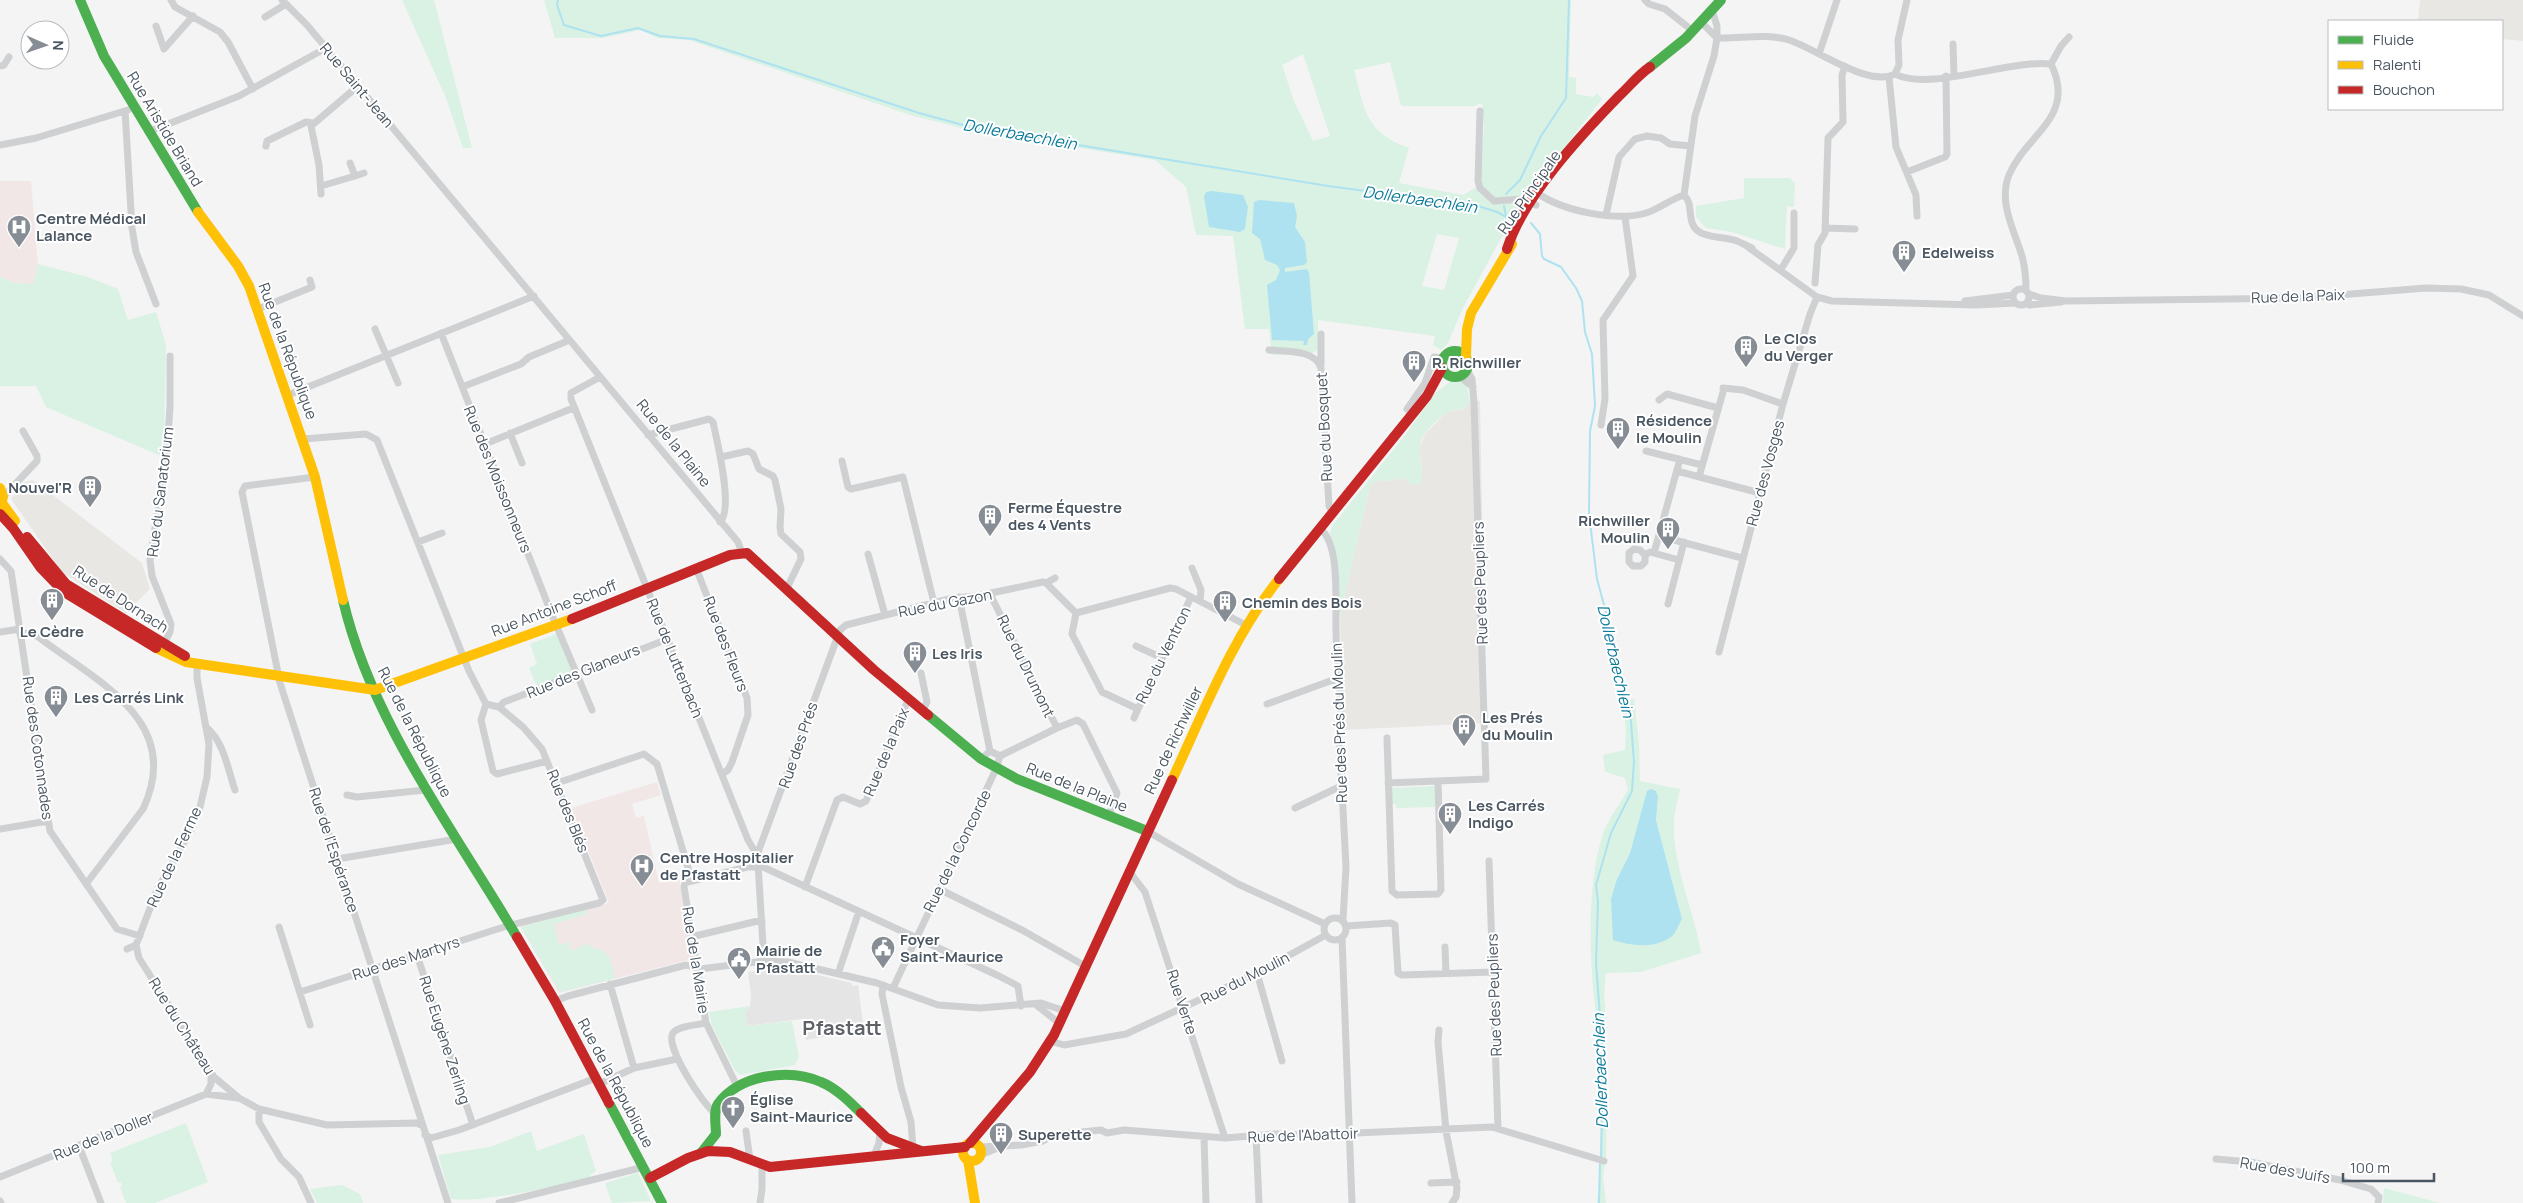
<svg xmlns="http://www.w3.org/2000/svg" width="2523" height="1203" viewBox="0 0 2523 1203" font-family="Manrope,sans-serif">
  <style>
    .commercial { fill: #e8e7e3 }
    .education { fill: #e6e5e6 }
    .medical { fill: #f1e7e6 }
    .green { fill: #d9f2e3; fill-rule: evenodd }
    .water { fill: #aee2f0 }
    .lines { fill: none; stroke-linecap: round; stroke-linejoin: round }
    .stream { stroke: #aee2f0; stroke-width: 2 }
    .street { stroke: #ced0d2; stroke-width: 7 }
    .fast { stroke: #4caf50; stroke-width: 10 }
    .slow { stroke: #ffc107; stroke-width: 10 }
    .jam { stroke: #c62828; stroke-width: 10 }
    .labels { text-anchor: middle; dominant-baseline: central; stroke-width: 4; stroke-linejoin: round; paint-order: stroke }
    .street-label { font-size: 15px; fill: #4a5661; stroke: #fff }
    .poi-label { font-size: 15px; font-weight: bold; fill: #4a5661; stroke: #fff; text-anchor: start }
    .water-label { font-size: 16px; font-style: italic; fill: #0c7c9b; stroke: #fff }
    .district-label { font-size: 20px; font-weight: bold; fill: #5f6368; stroke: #fff }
  </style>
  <rect width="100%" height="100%" fill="#f4f4f4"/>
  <!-- commercial -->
  <path class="commercial" d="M2420,0h103v41l-21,-2v-18h-84z
    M1470,401h10l6,322 -143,7 -3,-114 30,-131 8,-5 14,1 2,-3 13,1 15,-9 -3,-21 6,-15 22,-22 16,-3z
    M33,480l109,83 8,26 -24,24 -64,-41 -51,-73 13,-17z"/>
  <!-- education -->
  <path class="education" d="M778,968l3,5 17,-2v2l2,-2 52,12v3l6,-1 6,45 -58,10 -4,-21 -55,7 -2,-13 5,-7 1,-11 -3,-23z"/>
  <!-- medical -->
  <path class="medical" d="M0,181h31l7,83 -5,21 -18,-2 -15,-6z
    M657,782l4,13 -29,9 4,14 8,-2 15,67 20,-4 13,80 -133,34 -39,-67 89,-23 -38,-95z"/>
  <!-- green -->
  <path class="green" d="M402,0h32l38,148h-9l-17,-50z
    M544,0h1027l-2,77 7,1v16l17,3 4,-4 5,6 -72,93 -30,48 -38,70 -14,33 -7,7 -8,-5 2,-9 -117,-16v29l-5,4 -41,2 -3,-26h-24l-12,-93 -37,-1 -10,-48 -31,-27 -182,-29 -63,-16 -221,-75 -31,-2 -18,-8 -37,8h-48zM1303,54l27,82 -17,5 -19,-40 -12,-36zM1390,62l11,44h74l7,-3 2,23 -4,59 -17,10 -64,-12 10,-35c-44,-16 -44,-37 -55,-78zM1437,234l22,4 -15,52 -22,-4z
    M1744,178h46l5,6 -1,23 -7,-1 -2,43 -53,-17 -26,-4 -10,-11v-11l48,-8z
    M38,264l50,13 30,12 10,31 28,-8 10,33 -2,96 -3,15 -115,-49 -10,-21h-36v-109l15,6 18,1z
    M1451,381h8l8,5 3,15c-6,12 -15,6 -23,12 -8,5 -18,15 -23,22 -11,17 3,34 -5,50l-12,-2v-4l-13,-1 -2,3 -14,-1 -8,5 -30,131h-2l-2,-55 -6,-28 2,-7 74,-92 28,-40z
    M558,633l13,35v5l-34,14 -8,-19 8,-4 -7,-20z
    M1634,698l5,46 1,37 40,8c-2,11 -6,23 -6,34 -1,45 20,87 27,130l-60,19 -35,1 -2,21 3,39 -7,5c-11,-56 -16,-159 6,-212 6,-12 15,-24 22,-36l-3,-12 -20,-6 -2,-17 22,-5 1,-20 -3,-25zM1658,797l-2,23 26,99 -65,-40 13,-26 9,-31z
    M1436,786l1,21 -41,1v-4h-5v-16z
    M586,909l1,5 -33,10 5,21 9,-3 3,9 18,-8 1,4c22,4 20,12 25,31l-55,14 -39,-65z
    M750,1006l-5,7 2,13 45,-5 7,36 -4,8 -55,10 -5,-5 -23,-44 -3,-14z
    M1602,1072l5,5 -1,78 -3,22 3,26h-9l3,-36z
    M186,1123l22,59 -53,21h-29l-6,-16 2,-1 -1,-4 -3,1 -8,-21 3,-1 -3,-8z
    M531,1131l6,20 47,-17 12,37 -6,4 1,3c-32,8 -111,25 -140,21l-13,-44 52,-8z
    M638,1173l13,28 -39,2 -7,-20z
    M342,1185l18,9 3,9h-46l-7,-14z
    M2384,1188l56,15h-57z"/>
  <!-- water -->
  <path class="water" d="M1212,191l31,4 5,12 -3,22 -5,3 -31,-5 -5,-30 2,-5z
    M1259,200l35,3 3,13 -2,11 10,15 2,20 -3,3 -19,3v4l22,-3 2,4 5,61 -6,5 -1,6h-4l1,-4 -32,-1 -5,-55 9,-5 4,-10 -3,-5 -12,-5 -5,-21 -8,-6 2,-31z
    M1651,789l5,2 2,6 -2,23 26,99c-3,5 -6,14 -11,18 -17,12 -40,9 -58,3l-2,-41 6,-20 13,-26 17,-62z"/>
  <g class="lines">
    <!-- stream -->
    <path class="stream" d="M558,0l-1,5 7,20 37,11 37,-8 22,8 34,3 225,74 55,15 354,58 150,20 19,6 15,8
      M1506,194l14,-14 21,-44 25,-38 3,-98
      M1504,206l2,10
      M1531,223l9,11 2,22 2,3 17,8 15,21 6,13 3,31 7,22 3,52 -5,25 -1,83 8,65 13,48 4,25 16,57 4,53 -2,29 -21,42 -15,52 2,17 -2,61 7,93 -2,102
      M1599,1203l1,-40"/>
    <!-- street -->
    <path class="street" d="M171,0l4,7 45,25 8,10 25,47
      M282,0l25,25 431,517 4,11
      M1645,0l4,4 16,5 28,22
      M265,17l21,-13
      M1702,23l15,15v-12l-5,-16
      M156,26l8,23 29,-33
      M1953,44l1,32
      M1819,54l18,-54
      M2051,64l10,-18 8,-9
      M0,66l4,-1 5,-8
      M1895,74l4,-9 -1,-25 9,-40
      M1889,77l7,70 20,48 1,21
      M125,111l7,117 4,24 20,52
      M1480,111l-2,70 2,7 14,13 29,-2 13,6
      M148,132l91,-36 87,-48
      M0,145l36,-7 92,-28
      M266,146l1,-5 39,-19 7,1
      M1907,172l38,-15 2,-3 -1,-78
      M355,176l9,-3
      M321,186l34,-10 -5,-13
      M1537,193c26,18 79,29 109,20 13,-4 25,-14 38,-18
      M321,194l-2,-29 -8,-39 47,-40
      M1684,195l11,-79 19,-60 3,-18c23,1 50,-5 72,2 28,9 79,48 106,34 34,18 116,-15 156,-10
      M1684,195c9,9 4,19 9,30 6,14 32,11 44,16 5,2 10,5 15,7
      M1606,215l13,-58 16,-18 12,-3 14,2 9,6 20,2
      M1825,228l30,1
      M1748,247l69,50 15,4 144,4 39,-2
      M1783,266l11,-18v-35
      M1815,283l3,-38 7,-12 3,-95 15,-16 -1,-47 3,-9
      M2013 297a8 8 0 1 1 16 0a8 8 0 1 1-16 0Z
      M2026,290c0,-11 -1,-23 -4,-34 -8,-26 -24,-54 -13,-81 17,-41 68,-58 42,-111
      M2029,294l12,4 25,3 235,-3 125,-10 35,1 28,6 34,21
      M1965,301l48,-6
      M2027,303l2,2 32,-3
      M258,309l54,-22 -2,-7
      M375,329l23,54
      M441,333l113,287 38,90
      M1321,334v30
      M1269,350c17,2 46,-1 52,18l8,138 4,8
      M600,377l-29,16v6l177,441 9,15 1,9 6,97
      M1460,377l13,10
      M462,387l59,-23 8,-7 36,-15
      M1723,388l20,2 40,14
      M288,395l246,-99
      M1659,400l8,-6 51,14
      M1407,409l18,-26 9,-26 10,1
      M1601,425l4,-26 -2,-79 30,-44 -8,-59
      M510,433l12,30
      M648,435l61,-16 4,3c4,19 21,87 7,100
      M485,444l88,-36
      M1646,451l56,14
      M721,457l27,-6 5,3 6,15 14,7 2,4 6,29 -1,18 1,7 19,18 1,7 -14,29
      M842,461l6,26 3,2 52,-12 31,126
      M1677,471l83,22
      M315,477l-70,9 -3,6 38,191 168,520
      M1699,477l24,-85
      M3,497l34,-36v-5l-14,-25
      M1321,529c25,24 9,101 18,136l2,56 -2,11 7,135 -3,53
      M1659,536l83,22
      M418,542l24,-9
      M1654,553l26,-94
      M868,554l17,61
      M1645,555l-5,-5 -6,-1 -5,4v9l4,4h8l4,-4v-7l5,-3 29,8
      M0,559l11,12 39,260 67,98 23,7
      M696,568l51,130 1,17 -16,47 -4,8 -6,4
      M1192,568l9,22 -1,11
      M1046,583l30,30
      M990,594l67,134 20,-8 6,4 34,69 -8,23
      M959,597l31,154
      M1668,604l16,-62
      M1076,613l-4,21 30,58 36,17 53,-112
      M1076,613l94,-25 6,1 70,36
      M0,632l20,-3
      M20,634l9,-1 8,3c58,45 148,84 106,173l-57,75
      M163,646l7,-14 1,-8 -19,-48 -2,-16 17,-109 3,-44v-51
      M1136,646l26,12
      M1719,652l64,-248 27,-90 7,-17
      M921,673l6,29 -5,10
      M486,704l-5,16 12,51 4,3 50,-13
      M1267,704l63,-23 10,-1
      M499,707l5,-5 164,-63
      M1134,718l4,-9
      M207,728c17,14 21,42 28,62
      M1387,738l5,153 5,4 41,-1 3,-4 -3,-109
      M1000,756l57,-28
      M557,783l87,-29 13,10 35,117 -7,2 -1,4 22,136 31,63
      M1388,783l98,-4 -12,-376 -2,-24 -5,-9
      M347,795l10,2 68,-7
      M1295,808l46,-22
      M0,829l48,-8
      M1147,831l91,53 87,40
      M757,855l83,-225 6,-5 107,-27 24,-2 66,-14 3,1 9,-5
      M337,859l120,-20
      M1489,861l9,267
      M1129,871l16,21 80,246
      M692,881l55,-14h16l236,109 19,10 3,20
      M805,887l32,-87 6,-3 17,7 6,-3 42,-101
      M939,889l83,41 65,37
      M1324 929a11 11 0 1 1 22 0a11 11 0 1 1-22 0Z
      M1346,926l45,-3 4,2 3,48 4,2 91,-3
      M279,927l31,98
      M691,937l71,-17
      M1342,938l10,265
      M136,945l3,13 75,119 25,21 20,11 68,16 90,-2 6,3
      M1445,947l1,27
      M127,949l9,-4 21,-55 34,-60 9,-23 7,-30 2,-33 -12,-66v-15
      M417,955l56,170
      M1257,973l25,88
      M838,974l21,-63
      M610,984l24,84
      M883,985l-1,9 19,93 10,35 2,26
      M893,988l103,-219 4,-13 -10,-5 -9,8
      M300,992l207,-66 92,-23 4,-3 -61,-151 -19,-22 -24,-20 -13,-3 -17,-33 -92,-231 -11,-6 -63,5
      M555,1001l13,-5 118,-31 14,4 64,-8 24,1 89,21 61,22 42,3 61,-5 24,8
      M1035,1004l24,19
      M706,1023c-9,2 -28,3 -33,10 -9,12 30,72 42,80
      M1439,1030l-1,12 8,89 11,57 -1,9 -4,6
      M1050,1041l14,4 62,-11 131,-61 69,-38
      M599,1084l35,-16 43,-9
      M206,1094l5,-10v-11
      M259,1109v13l22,37 18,18 12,26
      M746,1131l4,29
      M425,1135l6,3 28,-8 137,-52
      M1256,1135l3,68
      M1204,1137l2,66
      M79,1146l22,57
      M979,1147l42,-2 22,-4 9,-6 49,-5 6,3 17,-3 101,8 51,-4 35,1 181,-8 112,34
      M980,1155l18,-7
      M873,1158l6,-15 1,-10
      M2216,1159l34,3 90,18 31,9 8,8 -1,6
      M0,1177l206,-83 32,4
      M1431,1183l26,-1
      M0,1201l1,2
      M499,1203l145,-36
      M760,1203l2,-14v-23"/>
    <!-- fast -->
    <path class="fast" d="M80,0l24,56 94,156
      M1650,67l36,-29 35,-38
      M1442 364a13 13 0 1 1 26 0a13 13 0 1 1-26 0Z
      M343,600c28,121 112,232 174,337
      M928,715l53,44 36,20 130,52
      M609,1103l53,100
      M701,1153l15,-19c0,-9 -3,-22 2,-30 22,-30 72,-36 103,-22 15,6 29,20 40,31"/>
    <!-- slow -->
    <path class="slow" d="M198,212l40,54 11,20 66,191 28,123
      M1466,356l1,-27 4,-16 41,-69
      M0,488l3,9 -3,9
      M2,503l13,18
      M156,648l30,14 189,28 197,-71
      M1172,780c32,-69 60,-142 107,-201
      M963 1152a9 9 0 1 1 18 0a9 9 0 1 1-18 0Z
      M968,1160l7,43"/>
    <!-- jam -->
    <path class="jam" d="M1507,249c16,-52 74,-114 112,-153 10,-9 19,-21 31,-29
      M0,514l13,14 27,39 24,25 92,56
      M27,537l39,47 119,72
      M1279,579l148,-183 15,-28
      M572,619l158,-64 17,-2 127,117 54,45
      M517,937l38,64 54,102
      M861,1113l26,25 34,13
      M970,1143l60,-71 24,-37 118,-255
      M650,1178l38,-20 20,-7 22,1 40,15 195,-20"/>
  </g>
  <!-- icons -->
  <defs>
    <symbol id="hospital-pin" viewBox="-11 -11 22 30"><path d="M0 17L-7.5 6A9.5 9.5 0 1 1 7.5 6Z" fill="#868d94" stroke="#fff"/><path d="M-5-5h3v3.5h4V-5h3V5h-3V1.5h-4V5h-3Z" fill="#fff"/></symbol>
    <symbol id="building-pin" viewBox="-11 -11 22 30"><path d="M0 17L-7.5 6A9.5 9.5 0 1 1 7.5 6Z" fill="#868d94" stroke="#fff"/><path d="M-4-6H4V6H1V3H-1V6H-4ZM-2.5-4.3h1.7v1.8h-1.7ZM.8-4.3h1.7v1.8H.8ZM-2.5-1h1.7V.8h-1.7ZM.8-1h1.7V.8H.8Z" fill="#fff"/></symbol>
    <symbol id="civic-pin" viewBox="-11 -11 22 30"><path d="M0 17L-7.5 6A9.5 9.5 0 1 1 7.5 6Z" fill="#868d94" stroke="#fff"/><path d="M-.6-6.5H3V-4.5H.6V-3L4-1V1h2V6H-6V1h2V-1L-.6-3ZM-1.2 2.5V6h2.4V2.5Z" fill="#fff"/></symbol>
    <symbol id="church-pin" viewBox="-11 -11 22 30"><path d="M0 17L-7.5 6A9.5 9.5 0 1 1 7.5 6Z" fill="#868d94" stroke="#fff"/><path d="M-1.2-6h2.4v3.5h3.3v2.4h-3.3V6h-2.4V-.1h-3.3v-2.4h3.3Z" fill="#fff"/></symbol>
  </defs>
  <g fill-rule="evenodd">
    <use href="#hospital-pin" x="5" y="213" width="28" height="38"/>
    <use href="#building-pin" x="1890" y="238" width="28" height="38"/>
    <use href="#building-pin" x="1732" y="333" width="28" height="38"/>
    <use href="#building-pin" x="1400" y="348" width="28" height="38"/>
    <use href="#building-pin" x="1604" y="415" width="28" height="38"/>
    <use href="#building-pin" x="76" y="473" width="28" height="38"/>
    <use href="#building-pin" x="976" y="502" width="28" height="38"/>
    <use href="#building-pin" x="1654" y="515" width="28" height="38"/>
    <use href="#building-pin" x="38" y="586" width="28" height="38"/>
    <use href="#building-pin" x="1211" y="588" width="28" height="38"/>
    <use href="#building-pin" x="901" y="639" width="28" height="38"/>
    <use href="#building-pin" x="42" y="683" width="28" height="38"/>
    <use href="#building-pin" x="1450" y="712" width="28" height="38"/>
    <use href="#building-pin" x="1436" y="800" width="28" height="38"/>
    <use href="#hospital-pin" x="628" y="852" width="28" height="38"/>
    <use href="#civic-pin" x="869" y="934" width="28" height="38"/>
    <use href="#civic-pin" x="725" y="945" width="28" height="38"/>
    <use href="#church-pin" x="719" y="1094" width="28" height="38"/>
    <use href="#building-pin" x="987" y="1120" width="28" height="38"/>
  </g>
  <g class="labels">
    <!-- street labels -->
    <g class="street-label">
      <text transform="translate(357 85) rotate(50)">Rue Saint-Jean</text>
      <text transform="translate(165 129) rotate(59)">Rue Aristide Briand</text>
      <text transform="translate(1529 192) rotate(-55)">Rue Principale</text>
      <text transform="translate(2298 296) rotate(-2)">Rue de la Paix</text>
      <text transform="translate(288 351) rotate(70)">Rue de la République</text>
      <text transform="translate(1324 427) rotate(-93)">Rue du Bosquet</text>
      <text transform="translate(674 443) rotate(51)">Rue de la Plaine</text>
      <text transform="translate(1765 473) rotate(-75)">Rue des Vosges</text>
      <text transform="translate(498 479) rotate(68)">Rue des Moissonneurs</text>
      <text transform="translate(160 492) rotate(-83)">Rue du Sanatorium</text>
      <text transform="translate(1480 583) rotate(-92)">Rue des Peupliers</text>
      <text transform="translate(121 599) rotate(33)">Rue de Dornach</text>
      <text transform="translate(945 603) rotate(-11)">Rue du Gazon</text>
      <text transform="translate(554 608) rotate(-21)">Rue Antoine Schoff</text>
      <text transform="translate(726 644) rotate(69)">Rue des Fleurs</text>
      <text transform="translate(1163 655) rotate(-64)">Rue du Ventron</text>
      <text transform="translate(675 658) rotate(68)">Rue de Lutterbach</text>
      <text transform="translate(1026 666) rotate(64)">Rue du Drumont</text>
      <text transform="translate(583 671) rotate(-22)">Rue des Glaneurs</text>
      <text transform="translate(1339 723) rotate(-92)">Rue des Prés du Moulin</text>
      <text transform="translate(415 732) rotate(63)">Rue de la République</text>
      <text transform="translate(1173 740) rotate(-65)">Rue de Richwiller</text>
      <text transform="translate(798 745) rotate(-71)">Rue des Prés</text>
      <text transform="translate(38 748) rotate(82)">Rue des Cotonnades</text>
      <text transform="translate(886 752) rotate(-67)">Rue de la Paix</text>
      <text transform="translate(1077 787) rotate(22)">Rue de la Plaine</text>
      <text transform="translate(568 811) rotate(68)">Rue des Blés</text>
      <text transform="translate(334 850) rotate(72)">Rue de l'Espérance</text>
      <text transform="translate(957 851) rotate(-64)">Rue de la Concorde</text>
      <text transform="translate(174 857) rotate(-65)">Rue de la Ferme</text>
      <text transform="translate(406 958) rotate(-18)">Rue des Martyrs</text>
      <text transform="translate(696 960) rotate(81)">Rue de la Mairie</text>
      <text transform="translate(1245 978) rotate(-27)">Rue du Moulin</text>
      <text transform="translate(1494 995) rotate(-92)">Rue des Peupliers</text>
      <text transform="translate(1182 1002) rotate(72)">Rue Verte</text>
      <text transform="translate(182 1026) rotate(58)">Rue du Château</text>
      <text transform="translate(445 1040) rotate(72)">Rue Eugène Zerling</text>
      <text transform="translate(616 1083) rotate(62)">Rue de la République</text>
      <text transform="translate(1303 1135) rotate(-2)">Rue de l'Abattoir</text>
      <text transform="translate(103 1136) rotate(-22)">Rue de la Doller</text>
      <text transform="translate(2285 1170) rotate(10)">Rue des Juifs</text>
    </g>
    <!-- poi labels -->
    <g class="poi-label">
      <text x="36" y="218">Centre Médical<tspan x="36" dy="17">Lalance</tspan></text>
      <text x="1922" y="252">Edelweiss</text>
      <text x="1764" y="338">Le Clos<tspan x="1764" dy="17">du Verger</tspan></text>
      <text x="1432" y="362">R. Richwiller</text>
      <text x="1636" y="420">Résidence<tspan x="1636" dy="17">le Moulin</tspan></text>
      <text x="72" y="487" text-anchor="end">Nouvel'R</text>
      <text x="1008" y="507">Ferme Équestre<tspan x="1008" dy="17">des 4 Vents</tspan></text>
      <text x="1650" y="520" text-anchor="end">Richwiller<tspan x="1650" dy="17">Moulin</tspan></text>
      <text x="1242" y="602">Chemin des Bois</text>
      <text x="52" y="631" text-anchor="middle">Le Cèdre</text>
      <text x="932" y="653">Les Iris</text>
      <text x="74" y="697">Les Carrés Link</text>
      <text x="1482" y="717">Les Prés<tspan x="1482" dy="17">du Moulin</tspan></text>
      <text x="1468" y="805">Les Carrés<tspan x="1468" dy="17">Indigo</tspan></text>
      <text x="660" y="857">Centre Hospitalier<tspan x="660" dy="17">de Pfastatt</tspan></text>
      <text x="900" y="939">Foyer<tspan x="900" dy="17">Saint-Maurice</tspan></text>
      <text x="756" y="950">Mairie de<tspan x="756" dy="17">Pfastatt</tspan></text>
      <text x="750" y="1099">Église<tspan x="750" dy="17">Saint-Maurice</tspan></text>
      <text x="1018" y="1134">Superette</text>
    </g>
    <!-- water labels -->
    <g class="water-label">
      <text transform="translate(1020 134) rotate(10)">Dollerbaechlein</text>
      <text transform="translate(1420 199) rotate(8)">Dollerbaechlein</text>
      <text transform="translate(1616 661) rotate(77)">Dollerbaechlein</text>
      <text transform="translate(1600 1071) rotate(-92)">Dollerbaechlein</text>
    </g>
    <!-- district labels -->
    <g class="district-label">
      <text x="842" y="1027">Pfastatt</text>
    </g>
  </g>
  <!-- legend -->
  <rect x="2328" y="20" width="175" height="90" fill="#ffffff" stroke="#b7bbc0"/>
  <rect x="2338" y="36" width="25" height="8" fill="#4caf50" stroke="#b7bbc0"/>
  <text x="2373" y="45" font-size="15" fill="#4a5661">Fluide</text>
  <rect x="2338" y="61" width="25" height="8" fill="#ffc107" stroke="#b7bbc0"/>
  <text x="2373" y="70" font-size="15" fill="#4a5661">Ralenti</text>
  <rect x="2338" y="86" width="25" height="8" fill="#c62828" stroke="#b7bbc0"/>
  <text x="2373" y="95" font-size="15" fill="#4a5661">Bouchon</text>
  <!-- north arrow -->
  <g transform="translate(45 45) rotate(92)"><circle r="24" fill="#ffffff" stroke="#b7bbc0"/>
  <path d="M0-4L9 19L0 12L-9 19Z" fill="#868d94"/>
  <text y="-8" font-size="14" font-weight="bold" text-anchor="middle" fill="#4a5661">N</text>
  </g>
  <!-- scale -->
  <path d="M2343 1173v8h91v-8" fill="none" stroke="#4a5661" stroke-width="2.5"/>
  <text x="2350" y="1173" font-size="15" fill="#4a5661" stroke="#ffffff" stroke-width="4" paint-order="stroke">100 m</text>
</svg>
